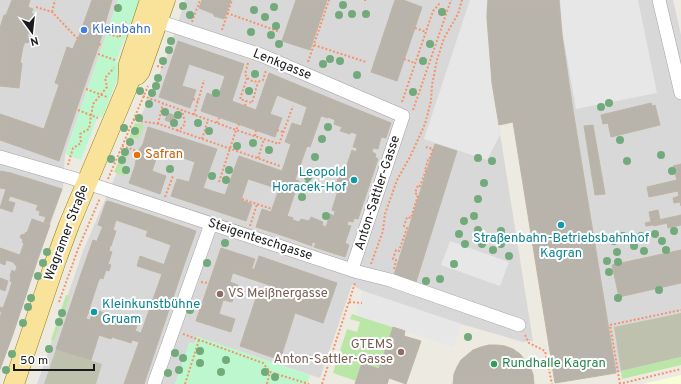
<svg xmlns="http://www.w3.org/2000/svg" width="681" height="384" viewBox="0 0 681 384" font-family="Overpass,sans-serif">
  <style>
    .residential { fill: #d9d8d8 }
    .education { fill: #f7fed8 }
    .construction { fill: #bdc1ad }
    .grass { fill: #bae7a7 }
    .park { fill: #bdf7cd }
    .parking { fill: #e7e7e7 }
    .building { fill: #b9b4ab; stroke: #beb4a4 }
    .lines { fill: none; stroke-linecap: round; stroke-linejoin: round }
    .minor-casing { stroke: #a2a2a2; stroke-width: 14 }
    .primary-casing { stroke: #8f7b04; stroke-width: 21 }
    .path { stroke: #f69269; stroke-width: 2; stroke-dasharray: 2 2; stroke-linecap: butt }
    .minor { stroke: #fff; stroke-width: 13 }
    .primary { stroke: #f9e299; stroke-width: 20 }
    .tree { fill: #72aa7c }
    .shop-dot { fill: #3f7fe0; stroke: #fff; stroke-width: 1.5 }
    .food-dot { fill: #e8710a; stroke: #fff; stroke-width: 1.5 }
    .culture-dot { fill: #0f9aa8; stroke: #fff; stroke-width: 1.5 }
    .education-dot { fill: #8d6e63; stroke: #fff; stroke-width: 1.5 }
    .leisure-dot { fill: #2e9e5b; stroke: #fff; stroke-width: 1.5 }
    .labels { text-anchor: middle; dominant-baseline: central; stroke-width: 4; stroke-linejoin: round; paint-order: stroke }
    .shop-label { font-size: 13px; fill: #366cbe; stroke: #fff; text-anchor: start }
    .street-label { font-size: 13px; fill: #1b1b1b; stroke: #fff }
    .food-label { font-size: 13px; fill: #c56008; stroke: #fff; text-anchor: start }
    .culture-label { font-size: 13px; fill: #0d838f; stroke: #fff; text-anchor: end }
    .education-label { font-size: 13px; fill: #785e54; stroke: #fff; text-anchor: start }
    .leisure-label { font-size: 13px; fill: #27864d; stroke: #fff; text-anchor: start }
  </style>
  <rect width="100%" height="100%" fill="#edebe1"/>
  <!-- residential -->
  <path class="residential" d="M0,0h118l-53,154 -2,34 -63,184z
    M185,0h303l-1,17 5,66 41,258 -10,1 -62,-18 -98,-33 -11,-6 -32,93 -58,-19 -72,-16 -15,41h-138l46,-133 86,-200z
    M559,0h114l8,35v323l-65,15 -43,-263 -11,-75z"/>
  <!-- education -->
  <path class="education" d="M681,375v9h-38z"/>
  <!-- construction -->
  <path class="construction" d="M681,313v44l-60,14 -7,-44z
    M56,349l46,15 -6,20h-52z"/>
  <!-- grass -->
  <path class="grass" d="M135,123l9,2 -5,14 -6,-1 -3,8 -4,-1z
    M124,148l5,2 -6,17 6,3 -2,5 -2,-1 -1,2 -10,-4z
    M66,295l4,1 -16,45 -3,-1z
    M352,314l41,13 -14,42 -17,-6 -6,18 -23,-8 14,-44 10,3 3,-10 -10,-3z
    M681,357v8l-59,14 -1,-8z"/>
  <!-- park -->
  <path class="park" d="M118,0h26l-12,39 -7,-2 -9,25 7,3 -21,53 -4,-2 -17,44 -16,-6z
    M196,336l114,39 -3,9h-132l14,-41 5,1z"/>
  <!-- parking -->
  <path class="parking" d="M470,0h17l-1,17 6,66 8,52 -13,25 -63,-21z
    M560,0h78l19,93 -81,16 -13,-74z
    M450,241l59,21 -9,24 -59,-21z
    M363,291l98,33 -7,23 -99,-32z"/>
  <!-- building -->
  <path class="building" d="M12,0h18l-2,7 5,2 -2,4 4,2 -4,8 4,1 -1,5 -4,-1 -3,9 4,1 -3,5 -3,-1 -2,5 -3,16h2l-3,25 -19,-2v-58l4,-13h2z
    M92,0h20l-14,48 -22,-7 2,-2z
    M202,0h29l-7,19 -10,-3v-2l-15,-6z
    M296,0h31l-17,50 -28,-9z
    M395,0h8l19,7 -25,74 -26,-9z
    M488,0h71l3,35 11,75 43,263 -61,10 -42,-261 -14,3 -7,-42 -5,-66z
    M76,41l22,7 -16,45 -27,-10 12,-36 6,2z
    M178,41l66,23 -12,37 24,9 13,-37 65,27 -6,18 -7,-2 -11,31 -3,-1 -12,34 4,1 -12,35 6,2 -6,19 -31,-10 6,-18 9,3 8,-23 -31,-10 -7,21 11,4 -6,17 -75,-25 6,-17 12,3 6,-20 -36,-12 -7,21 14,5 -6,18 -31,-11 6,-17 1,-6 3,-10 4,-6 5,-17 69,22 -14,39 22,7 14,-39 43,15 9,-27 -6,-2 7,-19 9,3 6,-19 -30,-12 -7,19 12,4 -7,19 -74,-26 6,-18 11,4 7,-21 -36,-12 -7,22 14,4 -6,18 -31,-11z
    M59,85l23,8 -23,68 -59,-21v-26l44,15z
    M334,100l57,23 -5,15 -5,-1 -3,12 -5,-1 -1,4 4,2 -1,3 3,2 -20,60 -4,-1 -1,4 -5,-1 -1,4 4,1 -6,17 4,2 -4,12 -31,-10 2,-4 -4,-1v4l-25,-9 6,-17 6,2 2,-3 8,2 2,-4 12,5 -1,3 4,2 4,-13 4,2 1,-5 -3,-1 7,-23 -3,-2 4,-13 4,2 8,-24 4,2 1,-4 -4,-1 4,-13 -6,-2 -1,2 -10,-3 2,-4 -8,-3 1,-4 -7,-3z
    M651,103l1,3 3,-1 5,20 -49,12 -3,-14 -5,1 -2,-9z
    M168,113l8,3 -3,7 -8,-3z
    M593,125l12,69 -10,1 -11,-69z
    M435,144l22,7 -41,131 -22,-7z
    M681,164v15l-4,1 -4,-14z
    M0,171l11,2 -5,16 -6,-1z
    M11,173l51,16 -13,35 -5,-2 2,-5 -7,-2 1,-4 -4,-1 2,-5 -28,-9 -2,5 7,2 -3,9 -12,-4z
    M681,179v27l-1,-4 -6,1 -1,-5 6,-2 -1,-5 -29,6 -2,-10z
    M108,201l45,15 -5,15 -32,-11 -3,10 -15,-5 8,-23z
    M658,210l2,10 -9,2 -2,-10z
    M681,215v10l-13,3 -1,-5 -13,3 -1,-1 -7,1 -1,-3z
    M153,216l43,15 -14,40 -18,-6 7,-20 -25,-9z
    M32,219l18,6 -13,36 -17,-6 4,-12 -2,-1 1,-2 -3,-3 1,-2 4,-1 1,-2 1,1z
    M103,226l13,5 -5,15 -14,-5z
    M93,240l17,6 -1,5 3,1 -4,12 3,1 -2,6 -3,-1 -3,9 -3,-1 -2,4 -18,-5z
    M0,248l37,13 -12,37 -16,-6 3,-10 -2,-1 1,-3 -1,-2 2,-6 3,2 2,-5 -4,-5 -7,-2 -1,5 -5,-2z
    M221,248l34,11 -5,14 -16,-5 -4,14 8,3 -6,17 -9,-2 -4,14 16,5 -4,13 -35,-11z
    M681,250v33l-62,14 -7,-32z
    M140,256l42,15 -38,113h-20l15,-42 -7,-2 -1,3 -19,-6 6,-18 19,7 -2,5 6,2 21,-59 -25,-8z
    M259,256l78,27 -14,40 -28,-10 -15,47 -40,-14 17,-51 14,4 4,-12 -42,-14 1,-5 16,5 2,-5 2,2z
    M80,277l18,5 -12,37 -18,-6z
    M0,278l8,3 -3,10 -5,-2z
    M9,292l16,6 -12,36 -13,-4v-13l2,-5h-2v-5l3,1z
    M89,308l22,7v1l7,3 -3,9 -25,-8 2,-6 -4,-1z
    M68,313l47,15 -4,11 -12,-4 -8,25 -35,-11z
    M393,327l12,4 -1,5 17,5 -15,43 -17,-6 -2,6h-32l7,-21 17,6z
    M0,330l13,4 -13,35z
    M489,345h8l8,1 8,3 7,5 5,6 5,7 3,7 1,10h-81l1,-10 3,-7 4,-7 12,-10 8,-3z"/>
  <g class="lines">
    <defs>
      <path id="minor" d="M659,0l22,93
        M158,21l103,34 142,61 -51,153
        M0,157l72,21 286,94 32,8 129,45
        M154,384l57,-160"/>
      <path id="primary" d="M137,75l3,-4 25,-71
        M14,384l42,-124 13,-35 59,-140 1,-21 21,-64"/>
    </defs>
    <!-- minor casing -->
    <use href="#minor" class="minor-casing"/>
    <!-- primary casing -->
    <use href="#primary" class="primary-casing"/>
    <!-- path -->
    <path class="path" d="M364,0h2
      M36,7l16,5 22,23 4,4
      M52,12l3,-12
      M227,13l53,19
      M192,22l8,-22
      M415,28l11,4
      M222,30l10,-30
      M105,33l14,4
      M120,37v-8l6,-7
      M99,44l2,1
      M314,45l52,17
      M98,54l17,6
      M404,59l11,4
      M308,62l21,-62
      M248,63l-3,11c4,8 10,9 18,6l3,-10
      M157,66l8,2
      M247,78l-7,21 12,4 6,-21
      M86,89l21,8
      M143,96l93,34 3,-6
      M193,99l5,2
      M402,102l31,-91 7,-8
      M245,106l1,-5
      M78,110l20,8
      M413,110l38,-110
      M194,115l10,-35
      M133,120l26,4 121,42
      M217,123l2,-5
      M158,124l5,-21
      M277,130l6,2
      M177,131l6,-4 2,-4 -3,-13
      M255,136l1,-6
      M202,139l6,-19
      M122,146l15,5
      M258,158l6,-19
      M68,165l5,-17 8,-5 -1,-9 9,-5 4,-25 14,-17 -2,-9 9,-10
      M108,179l40,-93
      M219,182l17,-52 43,14 14,-38
      M165,197l8,-21
      M242,199l30,10
      M250,226l7,-22
      M371,264l12,-33 2,-17 12,-34 13,-23 15,-33 6,-23 1,-16 5,-25 7,-22 14,-24 4,-14
      M394,269l2,-9 -3,-1 3,-9 3,1 8,-23 -3,-2 3,-9 4,1 7,-23 -3,-2 3,-8 2,1 6,-16h-1l3,-10h1l4,-11 -7,-2
      M201,282l8,1
      M59,302l19,-53 22,-51
      M349,302l13,1
      M183,334l80,29 7,9
      M525,335l4,8 16,8 7,33
      M185,384l14,-44
      M267,384l3,-12 39,12
      M322,384l33,-101
      M619,384l62,-15
      M620,384l-10,-59 71,-15"/>
    <!-- minor -->
    <use href="#minor" class="minor"/>
    <!-- primary -->
    <use href="#primary" class="primary"/>
  </g>
  <!-- trees -->
  <g class="tree">
    <circle cx="343" cy="5" r="4"/>
    <circle cx="183" cy="6" r="4"/>
    <circle cx="274" cy="7" r="4"/>
    <circle cx="118" cy="8" r="4"/>
    <circle cx="254" cy="10" r="4"/>
    <circle cx="442" cy="12" r="4"/>
    <circle cx="352" cy="14" r="4"/>
    <circle cx="366" cy="14" r="4"/>
    <circle cx="190" cy="15" r="4"/>
    <circle cx="339" cy="15" r="4"/>
    <circle cx="265" cy="17" r="4"/>
    <circle cx="276" cy="26" r="4"/>
    <circle cx="251" cy="32" r="4"/>
    <circle cx="271" cy="35" r="4"/>
    <circle cx="171" cy="41" r="4"/>
    <circle cx="279" cy="44" r="4"/>
    <circle cx="430" cy="44" r="4"/>
    <circle cx="169" cy="50" r="4"/>
    <circle cx="330" cy="59" r="4"/>
    <circle cx="163" cy="61" r="4"/>
    <circle cx="340" cy="61" r="4"/>
    <circle cx="423" cy="61" r="4"/>
    <circle cx="323" cy="64" r="4"/>
    <circle cx="255" cy="74" r="4"/>
    <circle cx="357" cy="75" r="4"/>
    <circle cx="158" cy="78" r="4"/>
    <circle cx="156" cy="86" r="4"/>
    <circle cx="140" cy="91" r="4"/>
    <circle cx="249" cy="91" r="4"/>
    <circle cx="413" cy="92" r="4"/>
    <circle cx="152" cy="93" r="4"/>
    <circle cx="216" cy="93" r="4"/>
    <circle cx="609" cy="103" r="4"/>
    <circle cx="149" cy="104" r="4"/>
    <circle cx="601" cy="107" r="4"/>
    <circle cx="165" cy="112" r="4"/>
    <circle cx="178" cy="115" r="4"/>
    <circle cx="139" cy="118" r="4"/>
    <circle cx="174" cy="123" r="4"/>
    <circle cx="198" cy="123" r="4"/>
    <circle cx="328" cy="127" r="4"/>
    <circle cx="124" cy="128" r="4"/>
    <circle cx="135" cy="131" r="4"/>
    <circle cx="209" cy="131" r="4"/>
    <circle cx="322" cy="139" r="4"/>
    <circle cx="620" cy="140" r="4"/>
    <circle cx="130" cy="142" r="4"/>
    <circle cx="253" cy="143" r="4"/>
    <circle cx="237" cy="146" r="4"/>
    <circle cx="269" cy="150" r="4"/>
    <circle cx="125" cy="152" r="4"/>
    <circle cx="661" cy="155" r="4"/>
    <circle cx="315" cy="157" r="4"/>
    <circle cx="478" cy="158" r="4"/>
    <circle cx="111" cy="159" r="4"/>
    <circle cx="122" cy="160" r="4"/>
    <circle cx="492" cy="161" r="4"/>
    <circle cx="627" cy="161" r="4"/>
    <circle cx="170" cy="169" r="4"/>
    <circle cx="126" cy="170" r="4"/>
    <circle cx="229" cy="170" r="4"/>
    <circle cx="672" cy="171" r="4"/>
    <circle cx="212" cy="176" r="4"/>
    <circle cx="308" cy="177" r="4"/>
    <circle cx="226" cy="180" r="4"/>
    <circle cx="484" cy="183" r="4"/>
    <circle cx="307" cy="185" r="4"/>
    <circle cx="302" cy="197" r="4"/>
    <circle cx="478" cy="199" r="4"/>
    <circle cx="326" cy="216" r="4"/>
    <circle cx="474" cy="216" r="4"/>
    <circle cx="464" cy="221" r="4"/>
    <circle cx="478" cy="230" r="4"/>
    <circle cx="501" cy="231" r="4"/>
    <circle cx="674" cy="231" r="4"/>
    <circle cx="459" cy="234" r="4"/>
    <circle cx="655" cy="234" r="4"/>
    <circle cx="623" cy="236" r="4"/>
    <circle cx="641" cy="236" r="4"/>
    <circle cx="614" cy="241" r="4"/>
    <circle cx="662" cy="241" r="4"/>
    <circle cx="225" cy="243" r="4"/>
    <circle cx="465" cy="244" r="4"/>
    <circle cx="482" cy="244" r="4"/>
    <circle cx="501" cy="244" r="4"/>
    <circle cx="634" cy="246" r="4"/>
    <circle cx="493" cy="250" r="4"/>
    <circle cx="666" cy="250" r="4"/>
    <circle cx="644" cy="251" r="4"/>
    <circle cx="47" cy="252" r="4"/>
    <circle cx="617" cy="252" r="4"/>
    <circle cx="509" cy="256" r="4"/>
    <circle cx="607" cy="261" r="4"/>
    <circle cx="618" cy="262" r="4"/>
    <circle cx="43" cy="263" r="4"/>
    <circle cx="207" cy="263" r="4"/>
    <circle cx="454" cy="264" r="4"/>
    <circle cx="609" cy="272" r="4"/>
    <circle cx="38" cy="276" r="4"/>
    <circle cx="440" cy="279" r="4"/>
    <circle cx="426" cy="281" r="4"/>
    <circle cx="659" cy="290" r="4"/>
    <circle cx="31" cy="298" r="4"/>
    <circle cx="618" cy="298" r="4"/>
    <circle cx="28" cy="307" r="4"/>
    <circle cx="190" cy="310" r="4"/>
    <circle cx="62" cy="313" r="4"/>
    <circle cx="59" cy="322" r="4"/>
    <circle cx="23" cy="323" r="4"/>
    <circle cx="468" cy="337" r="4"/>
    <circle cx="49" cy="349" r="4"/>
    <circle cx="200" cy="351" r="4"/>
    <circle cx="175" cy="353" r="4"/>
    <circle cx="12" cy="354" r="4"/>
    <circle cx="183" cy="358" r="4"/>
    <circle cx="226" cy="360" r="4"/>
    <circle cx="200" cy="363" r="4"/>
    <circle cx="6" cy="370" r="4"/>
    <circle cx="179" cy="370" r="4"/>
    <circle cx="221" cy="372" r="4"/>
    <circle cx="265" cy="372" r="4"/>
    <circle cx="168" cy="373" r="4"/>
    <circle cx="275" cy="377" r="4"/>
  </g>
  <!-- markers -->
  <circle class="shop-dot" cx="84" cy="30" r="4"/>
  <circle class="food-dot" cx="137" cy="155" r="4"/>
  <g class="culture-dot">
    <circle cx="354" cy="180" r="4"/>
    <circle cx="561" cy="225" r="4"/>
    <circle cx="94" cy="312" r="4"/>
  </g>
  <g class="education-dot">
    <circle cx="220" cy="294" r="4"/>
    <circle cx="401" cy="352" r="4"/>
  </g>
  <circle class="leisure-dot" cx="494" cy="364" r="4"/>
  <g class="labels">
    <!-- shop labels -->
    <g class="shop-label">
      <text x="92" y="30">Kleinbahn</text>
    </g>
    <!-- street labels -->
    <g class="street-label">
      <text transform="translate(282 65) rotate(22)">Lenkgasse</text>
      <text transform="translate(378 193) rotate(-72)">Anton-Sattler-Gasse</text>
      <text transform="translate(67 233) rotate(-69)">Wagramer Straße</text>
      <text transform="translate(260 240) rotate(18)">Steigenteschgasse</text>
    </g>
    <!-- food labels -->
    <g class="food-label">
      <text x="145" y="155">Safran</text>
    </g>
    <!-- culture labels -->
    <g class="culture-label">
      <text x="346" y="173">Leopold<tspan x="346" dy="15">Horacek-Hof</tspan></text>
      <text x="561" y="239" text-anchor="middle">Straßenbahn-Betriebsbahnhof<tspan x="561" dy="15">Kagran</tspan></text>
      <text x="102" y="305" text-anchor="start">Kleinkunstbühne<tspan x="102" dy="15">Gruam</tspan></text>
    </g>
    <!-- education labels -->
    <g class="education-label">
      <text x="228" y="294">VS Meißnergasse</text>
      <text x="393" y="345" text-anchor="end">GTEMS<tspan x="393" dy="15">Anton-Sattler-Gasse</tspan></text>
    </g>
    <!-- leisure labels -->
    <g class="leisure-label">
      <text x="502" y="364">Rundhalle Kagran</text>
    </g>
  </g>
  <!-- north arrow -->
  <g transform="translate(32 32) rotate(165)" stroke="#ffffff" stroke-width="3" paint-order="stroke">
  <path d="M0-3L7 15L0 10L-7 15Z" fill="#1b1b1b"/>
  <text y="-6" font-size="11" font-weight="bold" text-anchor="middle" fill="#1b1b1b">N</text>
  </g>
  <!-- scale -->
  <path d="M14 364v6h80v-6" fill="none" stroke="#1b1b1b" stroke-width="2"/>
  <text x="20" y="364" font-size="12" fill="#1b1b1b" stroke="#ffffff" stroke-width="3" paint-order="stroke">50 m</text>
</svg>
